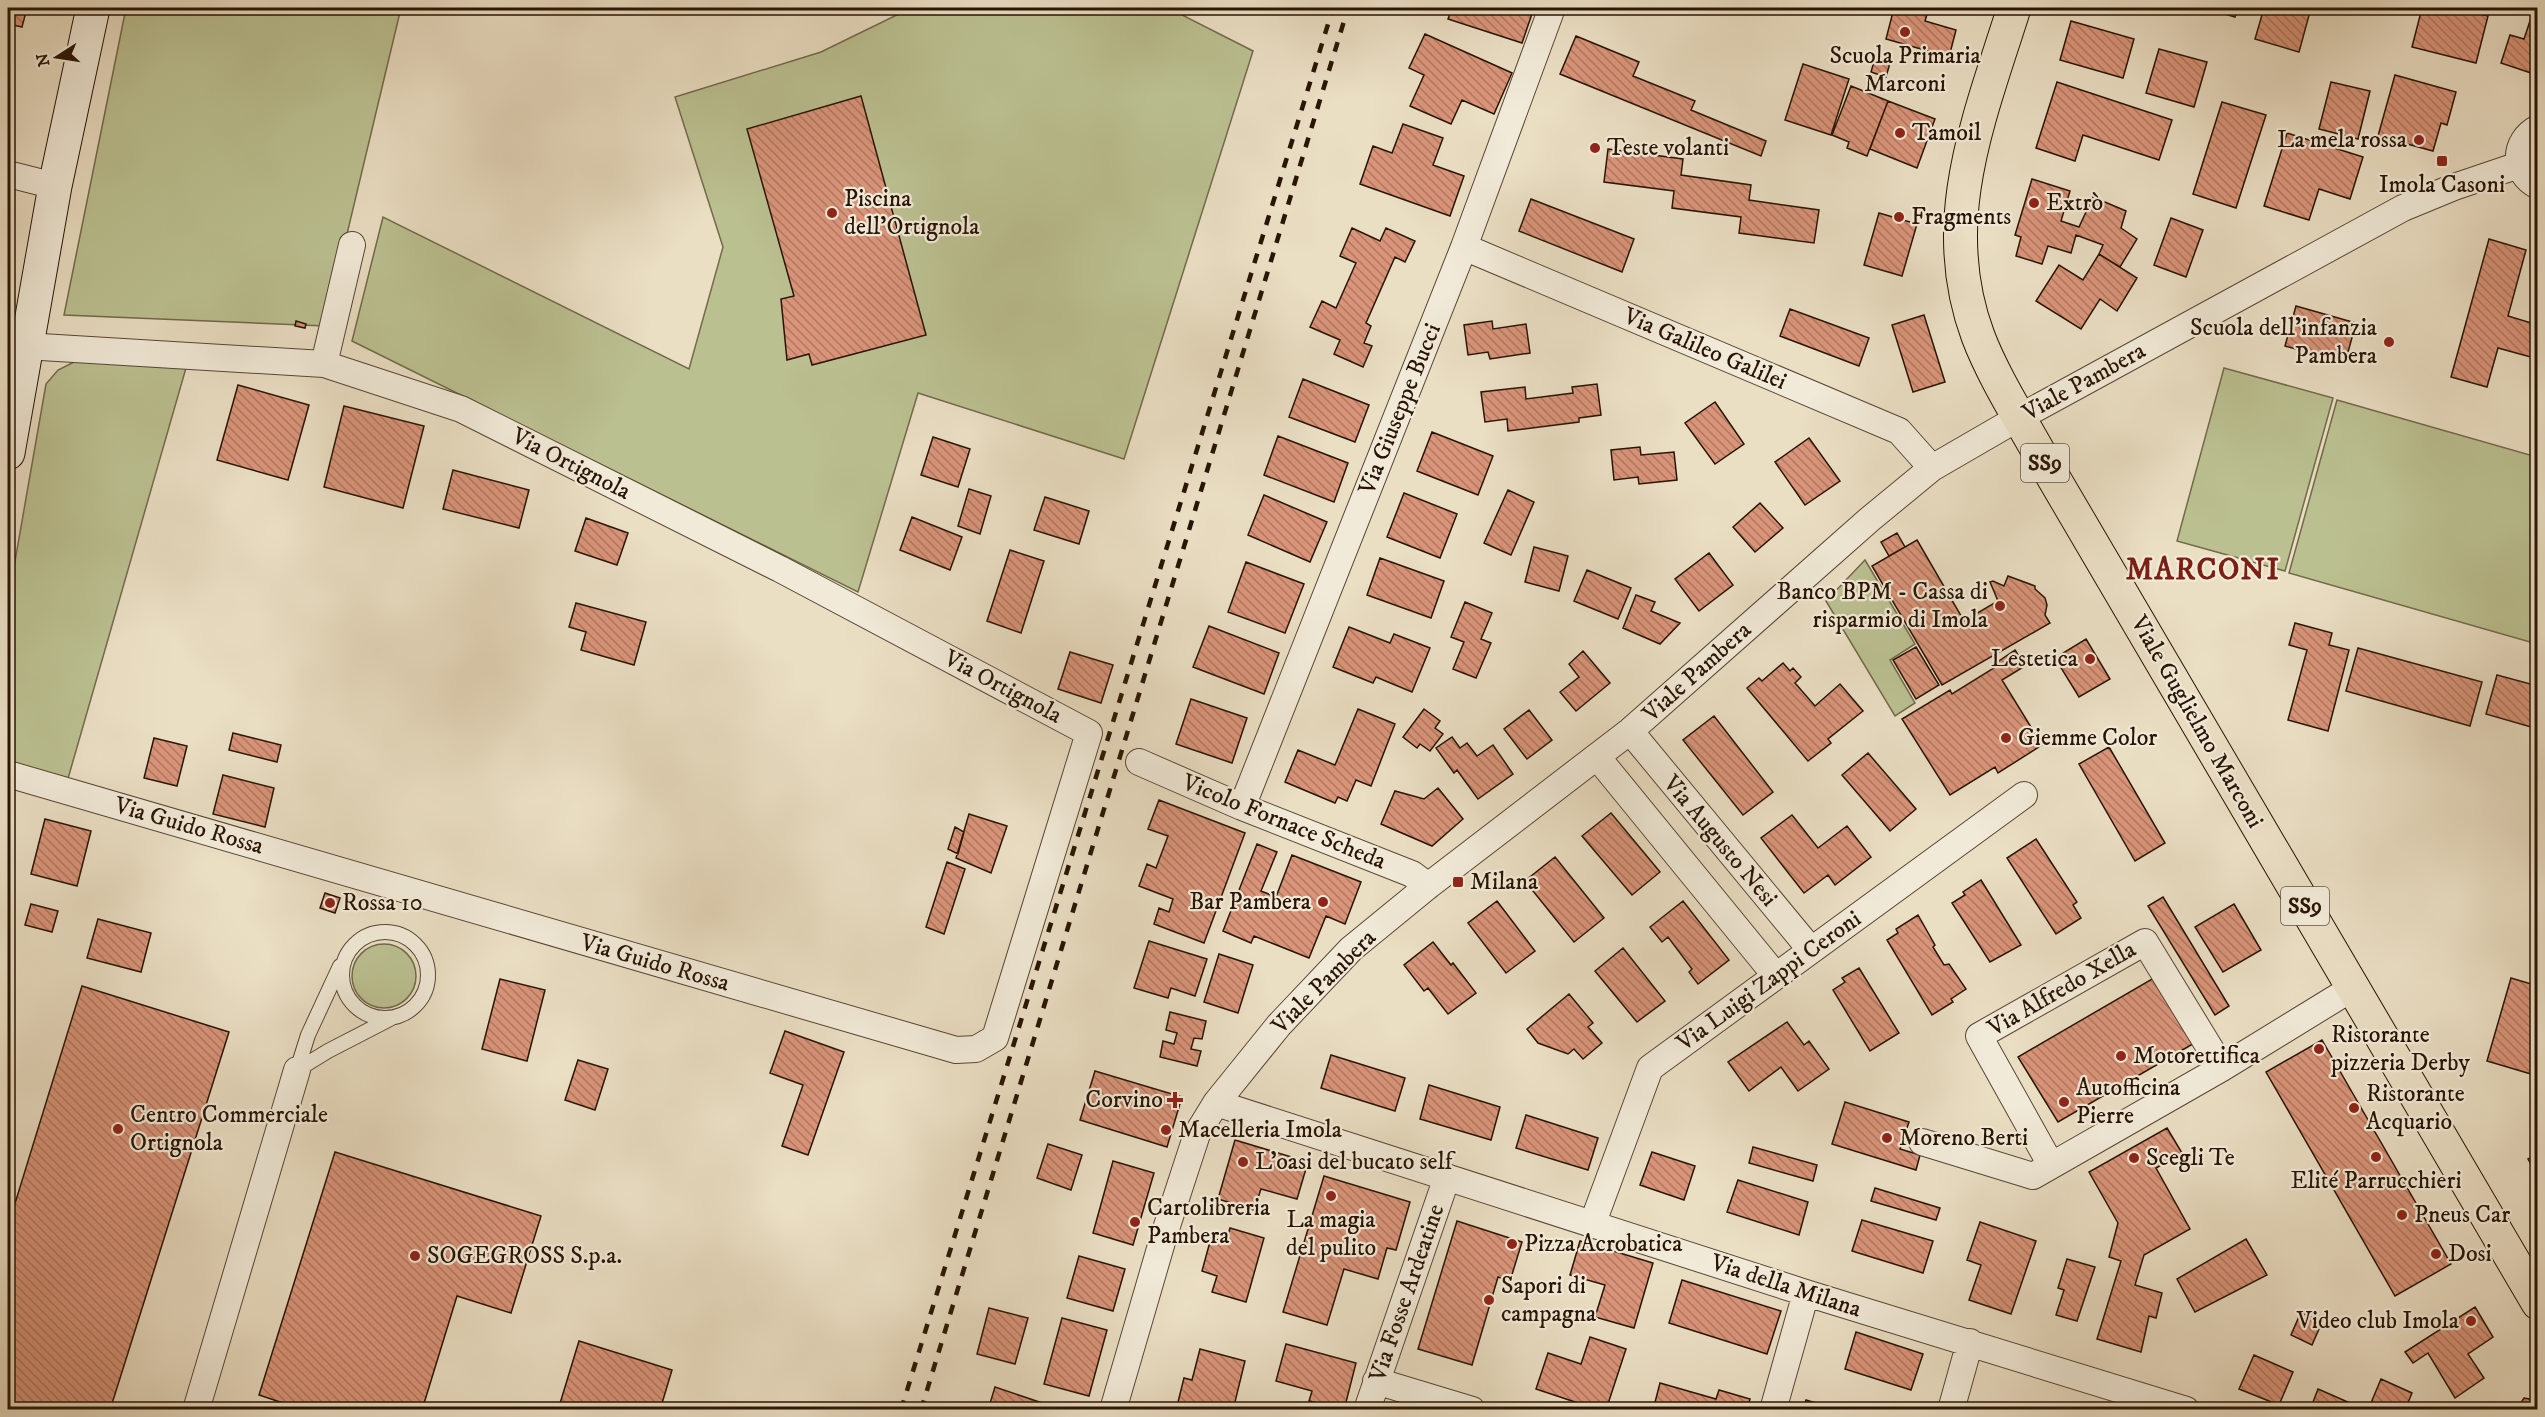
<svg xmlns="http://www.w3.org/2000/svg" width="2545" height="1417" viewBox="0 0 2545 1417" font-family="'IM FELL DW Pica',serif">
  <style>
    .green { fill: #bbc091; stroke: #726a4a; stroke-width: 1.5 }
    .building { fill: url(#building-back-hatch); stroke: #281404; stroke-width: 1.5 }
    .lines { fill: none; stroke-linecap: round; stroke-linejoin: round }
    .lane-casing { stroke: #584634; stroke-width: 16 }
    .street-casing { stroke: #584634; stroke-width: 28 }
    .secondary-casing { stroke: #281404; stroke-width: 35 }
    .primary-casing { stroke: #281404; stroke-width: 35 }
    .lane { stroke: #f1ead8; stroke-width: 14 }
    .street { stroke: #f1ead8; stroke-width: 26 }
    .secondary { stroke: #f1ead8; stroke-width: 33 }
    .primary { stroke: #eadec3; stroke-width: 33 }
    .rail { stroke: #281404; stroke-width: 4.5; stroke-dasharray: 10 10; stroke-linecap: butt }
    .poi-dot { fill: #8f2418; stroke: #f1ead8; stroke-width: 2 }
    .labels { text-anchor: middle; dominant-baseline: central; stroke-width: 4.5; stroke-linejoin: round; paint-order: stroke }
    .shield { fill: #f1ead8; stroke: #645444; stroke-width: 1.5 }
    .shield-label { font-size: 22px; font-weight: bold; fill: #281404 }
    .poi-label { font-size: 24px; fill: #281404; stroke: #f1ead8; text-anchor: start }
    .street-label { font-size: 24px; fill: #281404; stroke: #f1ead8 }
    .district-label { font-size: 30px; font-weight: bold; letter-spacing: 1.5px; fill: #7a1f14; stroke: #f1ead8 }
  </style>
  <defs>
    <pattern id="building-back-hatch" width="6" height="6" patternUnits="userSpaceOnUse" patternTransform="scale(1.5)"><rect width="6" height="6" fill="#d99479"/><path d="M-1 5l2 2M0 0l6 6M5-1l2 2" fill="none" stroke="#b07861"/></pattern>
  </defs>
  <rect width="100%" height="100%" fill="#eadec3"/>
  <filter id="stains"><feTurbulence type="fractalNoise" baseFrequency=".00333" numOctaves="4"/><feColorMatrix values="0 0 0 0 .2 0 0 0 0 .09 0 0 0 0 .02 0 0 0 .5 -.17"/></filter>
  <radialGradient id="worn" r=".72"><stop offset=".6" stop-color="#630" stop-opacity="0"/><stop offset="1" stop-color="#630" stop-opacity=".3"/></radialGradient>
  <!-- green -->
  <path class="green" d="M126,8h275l-76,318 -261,-11z
    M911,8h263l4,5 75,38 -129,408 -206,-66 -60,199 -506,-251 31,-124 306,152 34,-122 -48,-150 146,-45z
    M82,358l104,10 -119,414 -59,-20v-161l38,-217 12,-14z
    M2224,368l109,30 -48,173 -108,-30z
    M2337,400l200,57v187l-248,-71z
    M1865,560l50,84 -25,16 25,43 -20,13 -69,-115z
    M352 976a32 32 0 1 1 64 0a32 32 0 1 1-64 0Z"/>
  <!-- building -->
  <path class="building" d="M8,8h19l-5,19 -14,-3z
    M1452,8h82l-12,35 -74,-24z
    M1894,8h35l-4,13 31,9 -7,27 -63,-18z
    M2205,8h33l-3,9z
    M2264,8h47l-12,44 -44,-13z
    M2422,8h34l32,8 -12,47 -64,-16z
    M2531,18l7,2v44l-4,-1 -3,10 -30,-10 9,-28 14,4z
    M2071,21l63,18 -11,39 -63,-18z
    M1425,34l87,39 -18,41 -32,-14 -11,24 -41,-18 14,-31 -15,-7z
    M1576,36l63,26 -6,14 62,25 -4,9 75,31 -5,15 -201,-82z
    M2159,49l48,13 -13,45 -48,-14z
    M1875,58l15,5 -4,14 -15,-5z
    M1803,64l46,15 -18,56 -46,-15z
    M2395,75l61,17 -9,33 -6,-2 -8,28 -55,-15z
    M2057,82l115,38 -13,40 -76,-25 -8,26 -39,-13z
    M2331,82l39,9 -12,48 -39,-10z
    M8,83l4,1 -4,16z
    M1851,86l37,15 -21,55 -20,-8 2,-6 -17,-7z
    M861,96l65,239 -114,30 -3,-11 -22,6 -6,-61 13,-3 -47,-167z
    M1888,101l47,18 -18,49 -47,-19z
    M2222,102l44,13 -30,93 -43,-14z
    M1403,124l40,14 -10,27 31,11 -14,40 -90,-32 13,-38 19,7z
    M2287,133l76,24 -13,42 -31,-10 -10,31 -45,-14z
    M1608,149l75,10 -2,16 70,10 -2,15 70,10 -5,33 -75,-10 2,-16 -69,-9 2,-17 -70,-9z
    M2032,179l38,12 -9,30 18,6 14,-30 33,14 -5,17 16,11 -17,28 -21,-13 4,-9 -27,-10 -5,18 -23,-7 -6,18 -26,-8 5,-19 -6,-2z
    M1531,199l103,40 -12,33 -103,-41z
    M1879,213l38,11 -15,52 -38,-11z
    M2171,218l32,12 -17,47 -32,-12z
    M1352,228l28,13 6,-13 29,13 -10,21 -10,-5 -29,66 5,3 -7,17 8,3 -9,21 -29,-13 6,-14 -30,-13 12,-26 14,7 20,-45 -16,-7z
    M2489,239l37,11 -18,66 30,9v34l-40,-11 -11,39 -36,-10z
    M2099,254l38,24 -20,33 -17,-12 -19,30 -45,-28 23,-36 24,15z
    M2296,306l60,17 -11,40 -60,-17z
    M1790,309l79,29 -10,28 -79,-30z
    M1924,315l21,67 -32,10 -21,-67z
    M296,321l10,3 -1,4 -10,-2z
    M1492,321l1,8 33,-5 4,29 -40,6 -2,-7 -20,3 -4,-30z
    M1303,379l66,26 -14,37 -66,-25z
    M1597,384l4,31 -22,3v4l-71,9 -1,-12 -22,3 -4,-30 44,-5 1,12 47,-6 -1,-6z
    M238,385l71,20 -21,75 -71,-20z
    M1715,402l29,42 -29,20 -30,-41z
    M344,406l80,20 -21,82 -79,-21z
    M1432,432l61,24 -15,39 -61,-24z
    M1278,436l70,27 -14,39 -70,-27z
    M933,437l37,12 -12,38 -37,-12z
    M1809,438l31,43 -35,24 -30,-43z
    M1640,447l1,8 33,-3 3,28 -38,4 -1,-7 -24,3 -3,-30z
    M453,470l76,20 -10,38 -76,-19z
    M969,489l22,7 -11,38 -22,-8z
    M1508,490l26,12 -23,53 -27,-12z
    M1404,493l53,21 -17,44 -53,-21z
    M1264,495l63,27 -17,40 -62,-27z
    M1045,497l44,14 -10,33 -45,-14z
    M1760,503l23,25 -28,24 -22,-25z
    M912,517l50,20 -12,33 -50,-20z
    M586,518l42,15 -11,32 -42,-14z
    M1897,533l8,14 -16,9 -8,-14z
    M1917,540l47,81 34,-20 -8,-19 3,-1 11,5 4,-10 27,10v3l10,9 2,7 -2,10 5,8 -108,62 -70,-119z
    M1534,547l34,9 -9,35 -34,-9z
    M1010,550l34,11 -23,72 -34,-12z
    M1709,553l24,32 -34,26 -24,-32z
    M1380,558l64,23 -13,37 -64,-23z
    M1246,562l58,22 -19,49 -57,-21z
    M1587,570l44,18 -13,31 -44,-18z
    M1636,595l19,7 -4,9 29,12 -20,21 -37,-16z
    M1465,602l27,11 -11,26 10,4 -15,35 -23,-9 11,-27 -13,-5z
    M576,603l70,19 -12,43 -53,-15 5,-18 -17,-5z
    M2295,623l37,10 -3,12 20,5 -21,81 -40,-11 19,-70 -18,-5z
    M1209,626l70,27 -15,41 -71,-27z
    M1349,627l41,16 4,-9 36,14 -18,44 -36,-15 -3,6 -40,-16z
    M2086,639l24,40 -31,18 -24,-39z
    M1916,647l23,38 -23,14 -23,-39z
    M2358,648l124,34 -12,44 -124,-35z
    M2015,650l10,16 -23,14 40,65 -44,28 -3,-6 -45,28 -48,-76 48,-29 2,4 42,-26 -1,-3z
    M1583,651l27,32 -34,28 -16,-19 19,-15 -10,-13z
    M1070,652l43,13 -12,38 -43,-14z
    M1783,663l7,8 3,-3 8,9 -6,6 20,23 25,-22 23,27 -35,28 3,4 -23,18 -61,-73 12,-10 3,3z
    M2497,675l41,11v43l-52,-15z
    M1191,699l56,19 -15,45 -56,-19z
    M1358,709l37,15 -24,62 -15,-6 -9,21 -9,-4 -3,6 -50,-21 13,-32 37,15z
    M1424,709l16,12 -5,7 8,6 -13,17 -10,-7 -3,4 -14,-11z
    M1529,710l23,30 -25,19 -23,-30z
    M1714,716l59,76 -30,23 -60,-75z
    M233,733l48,12 -4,17 -48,-12z
    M1452,737l8,11 7,-5 10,13 16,-11 20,29 -35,25 -21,-29 -3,3 -18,-25z
    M154,738l33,8 -10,40 -33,-8z
    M2109,747l56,96 -30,18 -56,-97z
    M1868,753l48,56 -26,22 -48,-56z
    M223,775l51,13 -9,39 -52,-13z
    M1438,788l25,31 -31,27 -51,-22 14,-33 29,8z
    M1159,800l86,33 -41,110 -50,-19 5,-16 10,4 4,-13 -34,-13 8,-22 9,4 12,-32 -20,-7z
    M1611,813l49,59 -28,23 -50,-59z
    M969,814l38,12 -16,47 -35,-15z
    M1792,815l26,33 29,-22 24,31 -36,28 -7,-10 -24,18 -43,-55z
    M45,819l46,12 -14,55 -46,-12z
    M955,827l9,5 -6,22 -10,-5z
    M2036,839l41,63 -4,3 8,13 -25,16 -49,-76z
    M1257,844l20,8 -16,39 15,6 16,-42 69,27 -16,42 -19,-8 -17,42 -55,-22 -3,7 -28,-12z
    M1555,857l49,61 -30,24 -49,-61z
    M947,862l18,7 -21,65 -18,-7z
    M1981,880l40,65 -31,17 -38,-59 13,-8 -2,-3z
    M325,893l15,5 -5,15 -15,-5z
    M2163,897l66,109 -14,9 -67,-109z
    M1497,901l38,50 -29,22 -38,-50z
    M1683,901l46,59 -31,24 -9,-12 3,-3 -24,-32 -6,5 -12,-15z
    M31,904l27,7 -6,21 -27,-7z
    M2234,904l27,46 -38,22 -28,-45z
    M1918,915l17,30 -2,2 11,18 5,-1 17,25 -15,10 2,3 -21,13 -45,-75 11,-7 -2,-4z
    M98,919l53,14 -10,39 -54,-14z
    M1149,941l58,18 -12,37 -24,-8 -3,10 -34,-10z
    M1433,942l18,23 2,-2 23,30 -28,21 -20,-26 -4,3 -20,-26z
    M1623,948l42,53 -28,21 -42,-51z
    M1219,954l34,11 -15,48 -34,-11z
    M1859,968l40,65 -29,18 -37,-61 12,-8 -3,-4z
    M2159,975l39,66 -140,81 -40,-65z
    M2511,978l27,8v67l-7,21 -44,-13z
    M500,979l45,11 -18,71 -45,-12z
    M82,986l147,46 -119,378h-102v-184z
    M1569,994l24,29 -5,4 14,16 -19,16 -9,-10 -6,5 -30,-11 -11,-14z
    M1170,1012l36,9 -4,18 -8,-1 -3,11 10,2 -4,15 -37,-9 3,-16 11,3 3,-11 -11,-3z
    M1787,1022l17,23 5,-4 20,28 -31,22 -17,-24 -32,24 -21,-29z
    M785,1031l59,21 -36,103 -26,-9 21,-61 -33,-12z
    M2322,1040l129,224 -56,32 -129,-224z
    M1331,1055l74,23 -10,33 -74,-23z
    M578,1060l30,9 -13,41 -30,-10z
    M1095,1071l87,26 -15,50 -87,-27z
    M1429,1085l71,22 -9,33 -71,-21z
    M1845,1102l64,20 -9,27 20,6 -4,15 -84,-26z
    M1526,1115l72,23 -10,32 -72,-22z
    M2167,1128l15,25 -26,15 34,61 -46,26 -9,30 27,8 -6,25 -7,-2 -8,36 -44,-13 24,-78 -12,-4 9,-34 -29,-51z
    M1235,1140l73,22 -11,37 -36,-10 -7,21 -36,-11z
    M1048,1144l34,11 -11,35 -34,-12z
    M1753,1147l64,18 -4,16 -64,-18z
    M335,1152l206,64 -30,97 -54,-17 -35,114h-118l-45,-15z
    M1652,1152l43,14 -11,34 -44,-15z
    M2538,1153v23l-10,-17z
    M1113,1161l41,12 -21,72 -40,-12z
    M1324,1176l86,26 -14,48 -9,-2 -9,31 -34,-10 -17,56 -44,-13z
    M1738,1180l70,22 -9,33 -72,-23z
    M1875,1188l65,20 -4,12 -65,-19z
    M1862,1220l71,21 -10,32 -71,-22z
    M1457,1221l65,21 -12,39 -12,-4 -26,88 -54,-16z
    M1980,1222l56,19 -25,73 -42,-14 12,-35 -14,-5z
    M1230,1228l34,10 -18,64 -34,-10 5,-16 -15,-5 9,-33 15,4z
    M2246,1239l21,36 -72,37 -18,-33z
    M1580,1241l73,22 -19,65 -39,-11 10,-32 -35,-10z
    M1079,1256l46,13 -12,42 -46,-13z
    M2067,1259l28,8 -18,54 -21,-6 8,-25 -6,-2z
    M1682,1280l99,31 -14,43 -98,-31z
    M2475,1307l18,30 -25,17 16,24 -29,20 -27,-45 -15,10 -8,-11z
    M989,1308l39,10 -13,46 -38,-10z
    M2301,1312l21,10 -10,23 -21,-10z
    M1062,1318l45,12 -18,66 -45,-12z
    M1856,1332l67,22 -12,36 -66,-21z
    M1590,1337l36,12 -20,61h-7l-63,-21 12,-36 33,11z
    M579,1341l93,29 -12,40h-102z
    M1286,1344l70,19 -12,47 -35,-9 3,-10 -36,-10z
    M1200,1349l45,12 -12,49h-57l8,-32 8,2z
    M2254,1355l39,17 -14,33 -40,-16z
    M2381,1379l31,14 -7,17h-37z
    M1660,1383l56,16 3,-9 31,9 -3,11h-94z
    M995,1387l68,23h-75z
    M2318,1389l48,21h-56z
    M2524,1398l5,1 6,11h-19z
    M1806,1400l33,10h-36z"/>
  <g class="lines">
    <defs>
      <path id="lane" d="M342 975a43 43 0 1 1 86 0a43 43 0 1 1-86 0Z
        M297,1070l11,-35 32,-69
        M297,1070l31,-19 62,-32"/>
      <path id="street" d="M2538,128c-25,13 -26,45 0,58
        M8,174l47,12
        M1464,247l435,184 33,37
        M8,345l316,19 137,45 319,160 309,164 -94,305 -19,11 -20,1 -948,-276
        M324,364l28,-119
        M1630,731l181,219
        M1598,758l178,218
        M1139,762l103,45 170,67 16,12
        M1242,807l222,-560 88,-239
        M1216,1103l590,190 380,117
        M1922,1142l111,34 189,-108 132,-81
        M2051,1165l-72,-129 166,-94 77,126
        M1592,1225l58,-157 374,-273
        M1376,1381l96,29
        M196,1410l101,-340
        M1113,1410l51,-175 33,-101 19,-31 63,-78 72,-76 77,-63 202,-155 240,-212 62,-51 88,-51 383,-209 51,-21 65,-22
        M1367,1410l80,-233
        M1773,1410l33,-117
        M1951,1410l19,-68"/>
      <path id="secondary" d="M8,453l47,-267 38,-178"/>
      <path id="primary" d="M2014,8c-34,109 -79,213 -36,328 15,40 43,84 64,122l496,845"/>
    </defs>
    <!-- lane casing -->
    <use href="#lane" class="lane-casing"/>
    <!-- street casing -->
    <use href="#street" class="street-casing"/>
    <!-- secondary casing -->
    <use href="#secondary" class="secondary-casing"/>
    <!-- primary casing -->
    <use href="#primary" class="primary-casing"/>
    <!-- lane -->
    <use href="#lane" class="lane"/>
    <!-- street -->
    <use href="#street" class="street"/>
    <!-- secondary -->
    <use href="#secondary" class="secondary"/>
    <!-- primary -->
    <use href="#primary" class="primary"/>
    <!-- rail -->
    <path class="rail" d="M901,1410l432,-1402
      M921,1410l427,-1402"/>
  </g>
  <!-- markers -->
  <g class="poi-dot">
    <circle cx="1905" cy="32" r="6"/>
    <circle cx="1900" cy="133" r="6"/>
    <circle cx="2419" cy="140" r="6"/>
    <circle cx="1595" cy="148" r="6"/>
    <rect x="2436" y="155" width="12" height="12" rx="3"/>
    <circle cx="2034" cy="203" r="6"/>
    <circle cx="832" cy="213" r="6"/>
    <circle cx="1899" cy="217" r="6"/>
    <circle cx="2389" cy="342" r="6"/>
    <circle cx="2000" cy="606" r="6"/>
    <circle cx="2090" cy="659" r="6"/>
    <circle cx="2006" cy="738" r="6"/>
    <rect x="1452" y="876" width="12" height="12" rx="3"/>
    <circle cx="1323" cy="902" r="6"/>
    <circle cx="330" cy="903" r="6"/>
    <circle cx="2319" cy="1049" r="6"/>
    <circle cx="2121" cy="1056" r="6"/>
    <path d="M1172 1091h6v6h6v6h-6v6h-6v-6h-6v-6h6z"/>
    <circle cx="2064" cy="1102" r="6"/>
    <circle cx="2354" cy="1108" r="6"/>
    <circle cx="118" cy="1129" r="6"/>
    <circle cx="1166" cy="1130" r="6"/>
    <circle cx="1887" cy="1138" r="6"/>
    <circle cx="2376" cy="1157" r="6"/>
    <circle cx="2134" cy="1158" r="6"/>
    <circle cx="1243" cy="1162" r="6"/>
    <circle cx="1331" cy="1196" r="6"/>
    <circle cx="2402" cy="1215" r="6"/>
    <circle cx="1135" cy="1222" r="6"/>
    <circle cx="1512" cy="1244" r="6"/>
    <circle cx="2436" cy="1254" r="6"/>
    <circle cx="415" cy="1256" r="6"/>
    <circle cx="1489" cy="1300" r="6"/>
    <circle cx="2471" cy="1321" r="6"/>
  </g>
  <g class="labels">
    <!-- shield labels -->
    <g class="shield">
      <rect x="2021" y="444" width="48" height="38" rx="4.5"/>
      <rect x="2281" y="887" width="48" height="38" rx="4.5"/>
    </g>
    <g class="shield-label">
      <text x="2045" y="463">SS9</text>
      <text x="2305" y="906">SS9</text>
    </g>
    <!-- poi labels -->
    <g class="poi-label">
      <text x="1905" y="56" text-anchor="middle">Scuola Primaria<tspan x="1905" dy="28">Marconi</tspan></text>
      <text x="1912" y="133">Tamoil</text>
      <text x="2407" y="140" text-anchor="end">La mela rossa</text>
      <text x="1607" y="148">Teste volanti</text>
      <text x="2442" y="185" text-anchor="middle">Imola Casoni</text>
      <text x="844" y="199">Piscina<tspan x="844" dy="28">dell'Ortignola</tspan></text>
      <text x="2046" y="203">Extrò</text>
      <text x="1911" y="217">Fragments</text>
      <text x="2377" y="328" text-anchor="end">Scuola dell'infanzia<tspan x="2377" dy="28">Pambera</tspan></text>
      <text x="1988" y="592" text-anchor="end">Banco BPM - Cassa di<tspan x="1988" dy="28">risparmio di Imola</tspan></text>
      <text x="2078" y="659" text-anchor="end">Lestetica</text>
      <text x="2018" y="738">Giemme Color</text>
      <text x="1470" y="882">Milana</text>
      <text x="1311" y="902" text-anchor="end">Bar Pambera</text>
      <text x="342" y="903">Rossa 10</text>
      <text x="2331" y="1035">Ristorante<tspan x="2331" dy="28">pizzeria Derby</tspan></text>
      <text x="2133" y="1056">Motorettifica</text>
      <text x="2076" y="1088">Autofficina<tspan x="2076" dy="28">Pierre</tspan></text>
      <text x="2366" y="1094">Ristorante<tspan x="2366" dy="28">Acquario</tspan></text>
      <text x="1163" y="1100" text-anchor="end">Corvino</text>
      <text x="130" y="1115">Centro Commerciale<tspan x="130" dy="28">Ortignola</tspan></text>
      <text x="1178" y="1130">Macelleria Imola</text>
      <text x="1899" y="1138">Moreno Berti</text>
      <text x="2146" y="1158">Scegli Te</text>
      <text x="1255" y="1162">L'oasi del bucato self</text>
      <text x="2376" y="1181" text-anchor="middle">Elité Parrucchieri</text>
      <text x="1147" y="1208">Cartolibreria<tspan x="1147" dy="28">Pambera</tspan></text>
      <text x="2414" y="1215">Pneus Car</text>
      <text x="1331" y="1220" text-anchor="middle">La magia<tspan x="1331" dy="28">del pulito</tspan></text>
      <text x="1524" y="1244">Pizza Acrobatica</text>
      <text x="2448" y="1254">Dosi</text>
      <text x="427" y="1256">SOGEGROSS S.p.a.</text>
      <text x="1501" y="1286">Sapori di<tspan x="1501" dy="28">campagna</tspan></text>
      <text x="2459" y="1321" text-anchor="end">Video club Imola</text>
    </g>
    <!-- street labels -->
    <g class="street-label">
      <text transform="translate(1705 349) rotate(23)">Via Galileo Galilei</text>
      <text transform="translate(2084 382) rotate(-29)">Viale Pambera</text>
      <text transform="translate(1400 409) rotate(-68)">Via Giuseppe Bucci</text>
      <text transform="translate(571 464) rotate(27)">Via Ortignola</text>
      <text transform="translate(1697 672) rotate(-42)">Viale Pambera</text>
      <text transform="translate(1003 687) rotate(28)">Via Ortignola</text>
      <text transform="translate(2197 722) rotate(60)">Viale Guglielmo Marconi</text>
      <text transform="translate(1284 822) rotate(22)">Vicolo Fornace Scheda</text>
      <text transform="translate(189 826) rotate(16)">Via Guido Rossa</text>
      <text transform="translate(1720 841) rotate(50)">Via Augusto Nesi</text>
      <text transform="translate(655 963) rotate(16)">Via Guido Rossa</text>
      <text transform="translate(1769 981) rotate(-36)">Via Luigi Zappi Ceroni</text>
      <text transform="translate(1324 982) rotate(-45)">Viale Pambera</text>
      <text transform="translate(2062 989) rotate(-30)">Via Alfredo Xella</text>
      <text transform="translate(1786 1286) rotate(18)">Via della Milana</text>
      <text transform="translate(1407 1293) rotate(-71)">Via Fosse Ardeatine</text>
    </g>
    <!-- district labels -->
    <g class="district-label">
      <text x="2203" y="570">MARCONI</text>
    </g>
  </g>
  <!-- margin -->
  <rect width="2545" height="1417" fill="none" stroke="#eadec3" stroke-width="30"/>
  <rect x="9" y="9" width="2527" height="1399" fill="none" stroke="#281404" stroke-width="3"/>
  <rect x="15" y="15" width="2515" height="1387" fill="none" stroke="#281404" stroke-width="1.5"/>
  <!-- north arrow -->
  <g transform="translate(57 57) rotate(258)" stroke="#f1ead8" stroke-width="4.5" paint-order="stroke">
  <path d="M0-4.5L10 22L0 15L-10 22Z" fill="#281404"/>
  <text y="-9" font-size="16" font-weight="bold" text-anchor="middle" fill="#281404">N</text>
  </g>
  <rect width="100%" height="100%" filter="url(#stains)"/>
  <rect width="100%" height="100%" fill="url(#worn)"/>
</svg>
